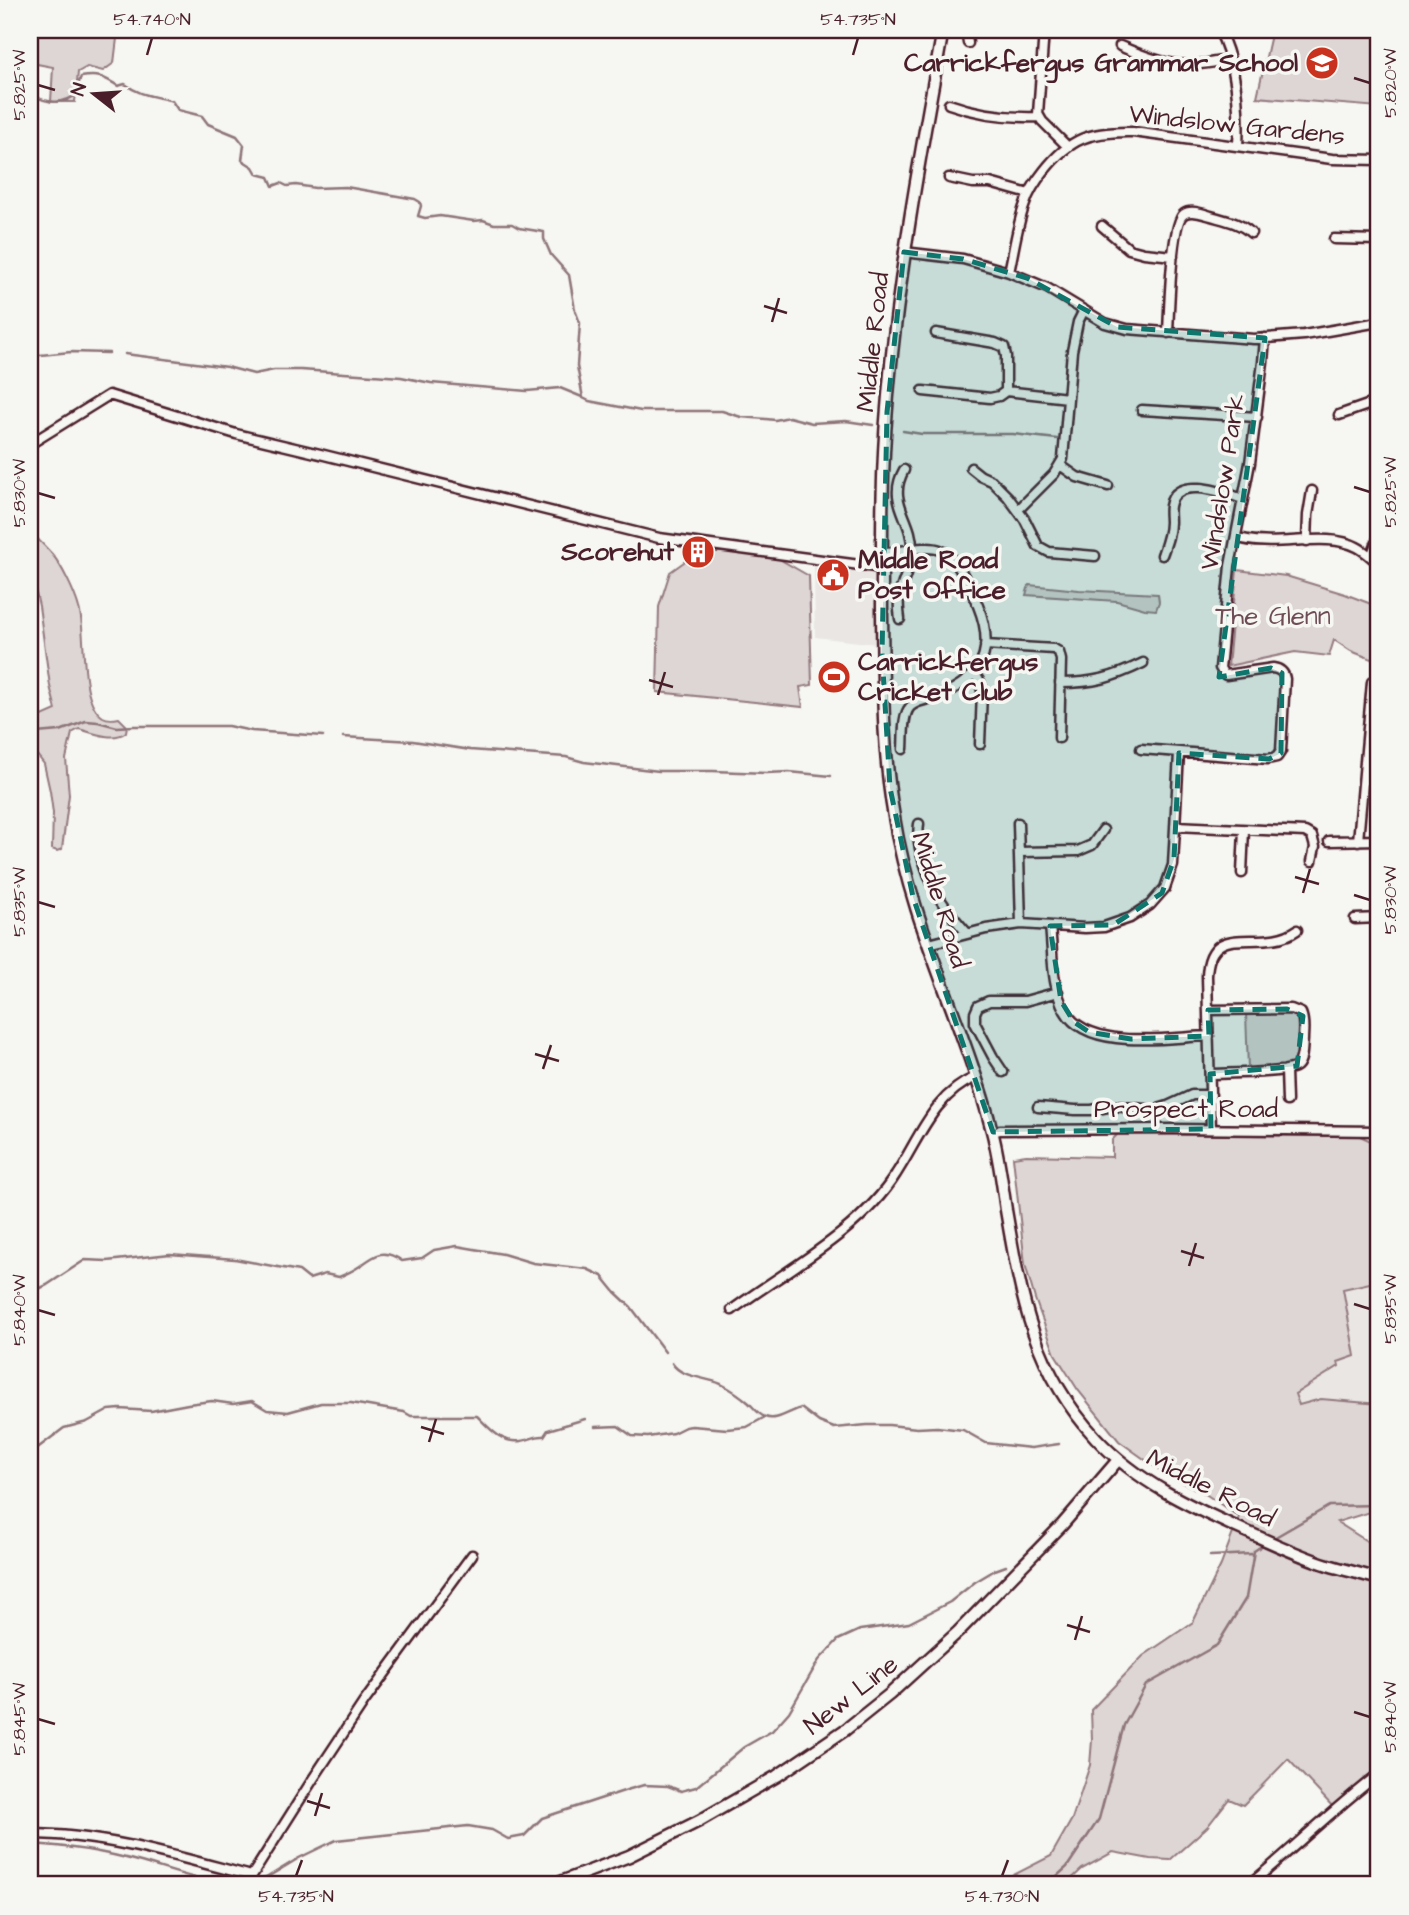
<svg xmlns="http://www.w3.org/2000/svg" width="1409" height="1915" viewBox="0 0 1409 1915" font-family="'Architects Daughter',sans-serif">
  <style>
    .built { fill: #e9e6e3 }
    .green { fill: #ddd6d5; stroke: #947a80; stroke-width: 2 }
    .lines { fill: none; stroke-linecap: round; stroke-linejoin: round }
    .stream { stroke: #8e747a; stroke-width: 2.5 }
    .minor-casing { stroke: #4a1f2b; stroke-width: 13 }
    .major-casing { stroke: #4a1f2b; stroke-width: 15 }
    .minor { stroke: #f6f6f2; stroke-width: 8 }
    .major { stroke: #f6f6f2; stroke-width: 10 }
    .marked { fill: #0f766e; fill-opacity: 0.2; stroke: #0f766e; stroke-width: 5; stroke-dasharray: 14 9; stroke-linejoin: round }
    .ticks { fill: none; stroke: #4a1f2b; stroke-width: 2.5 }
    .labels { text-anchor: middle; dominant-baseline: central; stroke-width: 7; stroke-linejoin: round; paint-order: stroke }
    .poi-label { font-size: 26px; font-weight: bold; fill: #4a1f2b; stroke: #f6f6f2; text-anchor: end }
    .street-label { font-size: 26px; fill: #4a1f2b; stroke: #f6f6f2 }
    .park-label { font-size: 26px; fill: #6f4d56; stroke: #f6f6f2 }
    .neatline { fill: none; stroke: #4a1f2b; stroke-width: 2.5 }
    .ticks-label { font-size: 18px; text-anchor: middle; fill: #4a1f2b }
  </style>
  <rect width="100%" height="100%" fill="#f6f6f2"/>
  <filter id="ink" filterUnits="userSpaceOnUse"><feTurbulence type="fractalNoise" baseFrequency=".0143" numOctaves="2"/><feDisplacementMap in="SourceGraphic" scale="14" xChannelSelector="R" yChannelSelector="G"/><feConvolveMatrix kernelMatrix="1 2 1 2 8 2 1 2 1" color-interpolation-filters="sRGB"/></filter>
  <g filter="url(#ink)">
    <!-- built -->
    <path class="built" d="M814,562l60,8 3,74 -62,-7z
      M1379,1281v123l-58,-5 -22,6 -4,-11 43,-28 5,-77z"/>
    <!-- green -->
    <path class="green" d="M32,30h86l-4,33 -11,8 -16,-4 -9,5 -3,30h-24l2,-35 -16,-3 -5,-4z
      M1272,30h107v77l-122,-10z
      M30,530c7,9 15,16 22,24 10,12 23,39 27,54 8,25 -1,93 24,109 5,3 11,2 16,1l8,8 -1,6c-12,10 -33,1 -47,-3l-7,4 -6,26 3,36 -7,54 -5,2 -5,-2 1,-36 -3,-22 -6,-27 -14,-18v-30l10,1 16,-7 -6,-24 -11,-80 -9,-38z
      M698,552h41l40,7 30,17 3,109 -12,2 3,20 -146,-15 2,-85 11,-35z
      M1237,570l49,6 59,18 34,13v55l-28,-11 -17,-11 -5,16 -34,-4 -67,14z
      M1029,585l50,5 79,4 1,8 -3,8 -11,-1 -28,-8 -91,-6z
      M1246,1013h46l7,4 1,4 -3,36 -4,8 -45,4z
      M1118,1134l242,2 11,5 8,49v91l-36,8 12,67 -17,6 1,4 -44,28 4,11 22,-6 58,5v109l-6,-2 -36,11 42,27v217l-45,42 -46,-49 -45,46 -14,-6 -22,28 -37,33 -20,-1 -37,-7 -31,17 -17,16h-88l23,-3 51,-26 21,-37 18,-54 2,-25 -1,-30 52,-54 50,-34 28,-57 18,-48 -35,-24 -39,-19 -46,-33 -41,-51 -23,-36 -20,-55 -10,-35 -12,-107 13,-2 86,2v-17z"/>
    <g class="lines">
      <!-- stream -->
      <path class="stream" d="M30,94c16,9 33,12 48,-1l1,-11 2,-5c17,-3 23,0 37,9l7,-2c15,12 30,12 47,17l6,9 24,6 6,8 29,12 7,9 -2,15 11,7 4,7 12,3 4,9 8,-3 6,3 9,-1 19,3 31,-1 69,12 5,3 1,4 -3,10 7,2 15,-2 34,5 9,-1 11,4h18l7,4 25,4v7l7,16 18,20 6,35 5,13 -3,43 6,32 6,3 52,10h81l19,6 25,2 9,1 14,-3 23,6 34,-2 27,4
        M125,354l102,13 27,7 20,-4h27l100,7 30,6 96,8 33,-3 22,9
        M30,356l41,-4 38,1
        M903,431l19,3h91l44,5
        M30,732l6,1 24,-2 26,-10 12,1 19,5 17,-1h94l24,5 71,5
        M343,737l70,4 57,9 96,7 18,5 75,9h54l53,2 23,-1 42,4
        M30,1293l17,-8 38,-25 22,1 63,-7 65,5 64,12 10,8 16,-5 14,3c7,-3 15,-7 21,-11 16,-12 24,-18 42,-5l20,-3 12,-8 23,-4 46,8 30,9 54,6 15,7 13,16 16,15 34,45
        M672,1363c9,15 34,14 49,21 10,5 19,11 28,19 4,4 10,12 16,14 11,5 25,-6 36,-9l18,14 15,6 33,-3h22l28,3 20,-1 26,3 23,13 45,5 28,-4
        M595,1427l23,-1 14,10 16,1 25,-4 12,-6 7,-1 35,3 20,-2 18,-10
        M30,1469l4,-4 -3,-12 33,-25 23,-6 22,-12 11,-1 31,2 37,-7 24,-3 21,3 19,-3 15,9 21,2 33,-9h30l53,9 7,4h66c12,12 25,28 44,25 9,-1 14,-6 23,-5l4,-6 37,-11
        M1272,1539l57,-33 50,-1
        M1210,1556l42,-2
        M30,1844c36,2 72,7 107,17 33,9 66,22 100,24
        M256,1881l10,-3 33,-20 37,-18 132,-14 24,4 16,9 16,-3 18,-18 88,-29 14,-4 24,1 13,5 15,-4 48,-40 28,-16 17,-19 30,-52 19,-20 22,-10 49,-7 41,-21 25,-20 20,-12 11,-4
        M1047,1885l20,-18 32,-48 25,-94 22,-40 71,-40 29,-47 8,-47 12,-8"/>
      <defs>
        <path id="minor" d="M966,30l2,13
          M1044,30l-6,84 4,7 25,25
          M1219,30c18,36 21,76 19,116
          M1120,46c43,19 64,24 110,13
          M949,104c28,10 60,14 90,13
          M949,178l24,5h17l39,11
          M1102,226l27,23 15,4 29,3
          M1334,239l45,1
          M904,252l59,7 46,13 38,16 58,35 22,6 127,10 50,-4 75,-13
          M1009,272c5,-22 8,-47 16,-68 4,-13 11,-23 19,-33 26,-33 46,-40 89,-39l199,27 47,1
          M1168,333c1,-19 3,-111 16,-119 7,-5 20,0 27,2 14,4 30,7 40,17
          M923,391l67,7 9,-2 7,-5v-35l-2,-9 -9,-4 -59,-10
          M1006,391l62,7
          M1142,410l115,7
          M1339,415l40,-14
          M30,444l79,-49 127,39 84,20 339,84 223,30
          M1060,465l17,12 31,9
          M971,468l10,8 11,5 16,16 17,23 13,26 11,6 46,4
          M1018,510l36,-36 9,-15 9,-108 6,-29 6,-12
          M1236,537c37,13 89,-7 121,10 8,4 15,11 22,16
          M1307,541l1,-26 4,-24
          M882,553c16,0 44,-9 58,-3 14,6 20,19 27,32 13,25 28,58 11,86 -7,11 -26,23 -38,28 -9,3 -24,4 -30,11 -8,9 -6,30 -7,42
          M1162,555c4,-11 8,-21 8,-33 0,-5 -1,-11 0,-16 5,-32 55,-13 73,-7
          M1371,557l8,-21
          M900,619c-1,-8 -2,-15 -1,-22 3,-17 13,-31 13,-48 1,-31 -26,-47 -8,-79
          M985,645l69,4 5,3 2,8 -2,78
          M974,673l6,9 2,9 -2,53
          M1060,683c34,0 52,-5 83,-20
          M1141,749l127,10 9,-2 4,-6 4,-72c-1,-6 -5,-10 -12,-11l-47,7 -3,-2 -3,-5 10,-102 20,-103 13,-101 2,-24
          M1018,823l3,101
          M919,824c-2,14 0,25 5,38 11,34 20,45 43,71
          M1175,826l130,6 7,4 3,11 -3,14
          M1329,841l50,-1
          M1358,841l14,-159
          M1019,852l59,-1 14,-6 11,-15
          M1242,873l2,-43
          M1355,919l24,-1
          M1050,926c3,27 1,61 15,85 23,41 105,26 144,25
          M929,944l57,-15 35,-5 64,4 19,-1 26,-9 20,-13 15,-17 8,-23 6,-112
          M1208,1010l83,-1 10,4c4,9 2,17 2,27 -1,8 0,20 -6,26 -8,8 -73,7 -87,8
          M1286,1070l1,31
          M1003,1072l-10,-15 -18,-34v-10l3,-7 11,-5h36l33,-9
          M1038,1107l37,3h17l21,-4 42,4 13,-4 24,-11h19
          M1211,1129l-4,-153c2,-59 55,-21 90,-46
          M993,1132l7,-2 172,-1 207,2
          M732,1310c54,-40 128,-78 164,-136 23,-35 38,-80 80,-97
          M30,1834c75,0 149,23 221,42
          M246,1885l67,-106 51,-77 108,-147
          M1249,1885c44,-36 85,-77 130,-111"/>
        <path id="major" d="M943,30c-23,125 -46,251 -56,378 -6,68 -5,136 -5,205 1,68 0,137 12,204 17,108 71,208 98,314 7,26 10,52 14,79 15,87 27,160 90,228 41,44 95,69 149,93 28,12 54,25 83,34 17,5 34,9 51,14
          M553,1885l76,-29 70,-35 78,-45 68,-46 45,-36 68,-62 104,-107 56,-65"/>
      </defs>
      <!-- minor casing -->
      <use href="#minor" class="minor-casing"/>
      <!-- major casing -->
      <use href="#major" class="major-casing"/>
      <!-- minor -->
      <use href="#minor" class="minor"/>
      <!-- major -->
      <use href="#major" class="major"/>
    </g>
  </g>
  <!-- marked area -->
  <path class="marked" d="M904,252l59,7 64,19 90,49 148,11 -46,339 52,-9 11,5 -1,80 -12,6 -90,-6 -5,106 -12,34 -49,32 -63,1 11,75 13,21 15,10 42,7 78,-3 -1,-26 79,-1 16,7 -6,50 -87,8 1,55 -218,3 -80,-235 -23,-109 -8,-135 5,-241z"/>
  <!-- ticks -->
  <path class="ticks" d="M147,55l5,-17M853,55l5,-17M1354,78l16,5M38,85l17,5M764,306l23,7M772,322l7,-24M1354,487l16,5M38,493l17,5M649,680l24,7M658,695l7,-23M1295,877l24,7M1303,893l7,-24M1354,895l16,5M38,902l17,5M535,1054l24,7M543,1069l8,-24M1181,1251l23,7M1189,1266l7,-23M1354,1304l16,5M38,1310l17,5M421,1427l23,7M429,1442l7,-23M1067,1625l23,7M1075,1640l7,-24M1354,1712l16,5M38,1719l17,5M307,1801l23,7M315,1816l7,-23M296,1876l6,-16M1002,1876l6,-16"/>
  <!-- icons -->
  <defs>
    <symbol id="school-disc" viewBox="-11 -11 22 22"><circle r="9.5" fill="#c8321e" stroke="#f6f6f2"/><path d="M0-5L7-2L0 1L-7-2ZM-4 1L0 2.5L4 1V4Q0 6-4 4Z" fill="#fff"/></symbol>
    <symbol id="building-disc" viewBox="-11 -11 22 22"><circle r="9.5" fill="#c8321e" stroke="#f6f6f2"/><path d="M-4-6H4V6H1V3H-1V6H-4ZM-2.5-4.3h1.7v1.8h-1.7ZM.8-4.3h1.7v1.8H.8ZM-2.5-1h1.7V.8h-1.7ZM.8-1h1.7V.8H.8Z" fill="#fff"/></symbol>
    <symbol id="civic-disc" viewBox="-11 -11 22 22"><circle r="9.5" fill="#c8321e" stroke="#f6f6f2"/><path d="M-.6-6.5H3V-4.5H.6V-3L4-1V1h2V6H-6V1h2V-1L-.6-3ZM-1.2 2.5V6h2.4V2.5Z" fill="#fff"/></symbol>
    <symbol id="stadium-disc" viewBox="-11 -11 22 22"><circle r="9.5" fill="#c8321e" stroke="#f6f6f2"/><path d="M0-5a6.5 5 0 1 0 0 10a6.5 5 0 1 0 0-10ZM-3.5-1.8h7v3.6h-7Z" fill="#fff"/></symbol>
  </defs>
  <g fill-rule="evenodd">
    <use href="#school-disc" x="1303" y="44" width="38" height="38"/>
    <use href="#building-disc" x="679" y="533" width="38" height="38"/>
    <use href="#civic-disc" x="814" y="556" width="38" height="38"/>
    <use href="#stadium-disc" x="815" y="658" width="38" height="38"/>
  </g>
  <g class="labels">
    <!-- poi labels -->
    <g class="poi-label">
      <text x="1298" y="63">Carrickfergus Grammar School</text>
      <text x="674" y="552">Scorehut</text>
      <text x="858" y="560" text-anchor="start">Middle Road<tspan x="858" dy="30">Post Office</tspan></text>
      <text x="858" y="662" text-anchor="start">Carrickfergus<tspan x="858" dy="30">Cricket Club</tspan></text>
    </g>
    <!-- street labels -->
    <g class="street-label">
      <text transform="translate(1237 125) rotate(6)">Windslow Gardens</text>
      <text transform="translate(873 342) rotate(-84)">Middle Road</text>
      <text transform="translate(1223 482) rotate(-81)">Windslow Park</text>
      <text transform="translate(940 900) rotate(73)">Middle Road</text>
      <text x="1186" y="1109">Prospect Road</text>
      <text transform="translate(1211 1488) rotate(27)">Middle Road</text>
      <text transform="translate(851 1695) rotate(-38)">New Line</text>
    </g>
    <!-- park labels -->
    <g class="park-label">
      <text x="1273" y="616">The Glenn</text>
    </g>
  </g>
  <!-- margin -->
  <rect width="1409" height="1915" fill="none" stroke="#f6f6f2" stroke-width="77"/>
  <!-- north arrow -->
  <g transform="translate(94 94) rotate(287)" stroke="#f6f6f2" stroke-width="5" paint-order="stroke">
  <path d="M0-5L12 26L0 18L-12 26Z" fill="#4a1f2b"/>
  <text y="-10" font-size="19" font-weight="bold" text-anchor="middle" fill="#4a1f2b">N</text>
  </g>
  <rect x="38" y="38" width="1332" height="1838" class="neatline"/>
  <g class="ticks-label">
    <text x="152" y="25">54.740°N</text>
    <text x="858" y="25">54.735°N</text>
    <text transform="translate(1390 83) rotate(-90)" y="6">5.820°W</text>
    <text transform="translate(19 85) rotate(-90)" y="6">5.825°W</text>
    <text transform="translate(1390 492) rotate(-90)" y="6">5.825°W</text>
    <text transform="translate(19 493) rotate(-90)" y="6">5.830°W</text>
    <text transform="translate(1390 900) rotate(-90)" y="6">5.830°W</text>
    <text transform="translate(19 902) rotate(-90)" y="6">5.835°W</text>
    <text transform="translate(1390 1309) rotate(-90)" y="6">5.835°W</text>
    <text transform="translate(19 1310) rotate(-90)" y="6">5.840°W</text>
    <text transform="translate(1390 1717) rotate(-90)" y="6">5.840°W</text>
    <text transform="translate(19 1719) rotate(-90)" y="6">5.845°W</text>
    <text x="296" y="1902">54.735°N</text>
    <text x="1002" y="1902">54.730°N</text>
  </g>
</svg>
